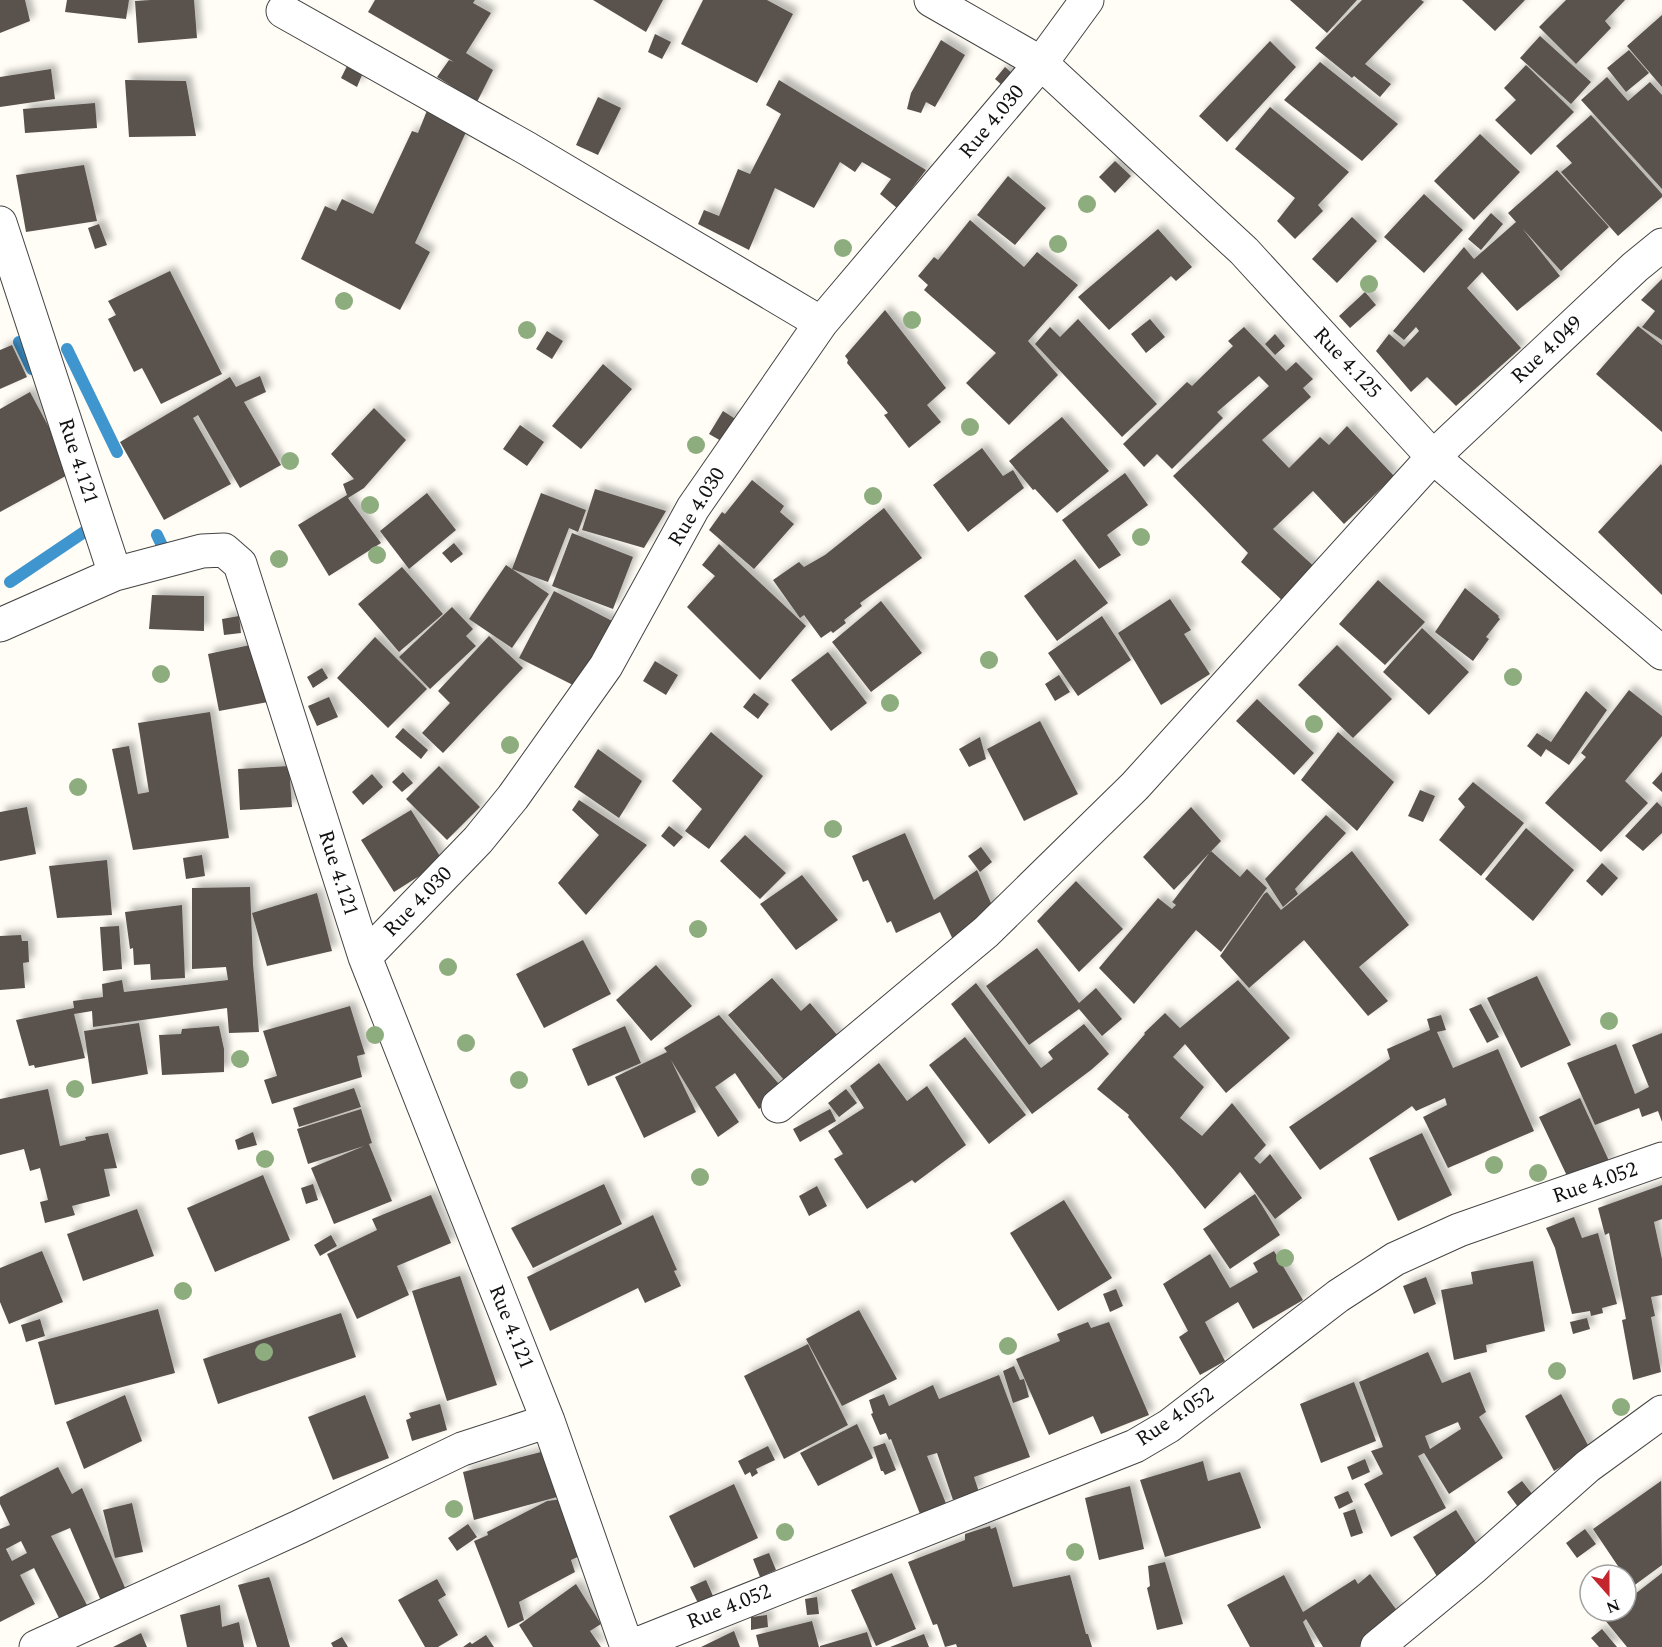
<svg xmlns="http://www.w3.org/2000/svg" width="1662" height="1647" viewBox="0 0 1662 1647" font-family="Spectral,serif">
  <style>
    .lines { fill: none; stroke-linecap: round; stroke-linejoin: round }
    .stream { stroke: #3f96cf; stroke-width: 12 }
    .building { fill: #5a524d; fill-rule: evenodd; filter: url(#shadow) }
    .street-casing { stroke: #444; stroke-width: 35 }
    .street { stroke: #fff; stroke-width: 33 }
    .tree { fill: #8dad7f }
    .labels { text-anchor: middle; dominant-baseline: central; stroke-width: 6; stroke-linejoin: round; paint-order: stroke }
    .street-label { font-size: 21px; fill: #111; stroke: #fff }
  </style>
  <defs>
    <filter id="shadow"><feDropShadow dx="5.5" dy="-5.5" stdDeviation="3" flood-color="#0004"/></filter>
  </defs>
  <rect width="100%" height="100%" fill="#fffdf5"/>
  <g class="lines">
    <!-- stream -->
    <path class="stream" d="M19,342l13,27
      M67,349l50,103
      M157,535l11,23
      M10,582l86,-58"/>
  </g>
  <!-- building -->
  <path class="building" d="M0,0h25l5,21 -30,12z
    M67,0h62l-3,19 -61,-7z
    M151,0h43l3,38 -59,5 -3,-42z
    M375,0h100l-2,3 18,10 -25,40 27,17 -16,32 -40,-25 12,-17 5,2 -86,-50z
    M593,0h70l-17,32z
    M703,0h64l26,14 -36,69 -76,-39z
    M1290,0h67l-30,33z
    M1362,0h59l3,2 -59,62 26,20 -11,13 -26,-21 -2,2 -37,-30z
    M1462,0h63l-30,31z
    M1566,0h59l-20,21 6,7 -35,36 -37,-37z
    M1662,15v72l-35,-41z
    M655,34l16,8 -9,17 -14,-7z
    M1540,36l51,46 -20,22 -51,-46z
    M941,40l24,15 -30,52 -9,-5 -5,11 -14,-4 4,-16z
    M1270,41l26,26 -69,75 -28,-26z
    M1629,50l20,23 -23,19 -19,-24z
    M1320,62l78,62 -36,37 -78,-61z
    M1526,65l48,47 -43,43 -36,-35 21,-20 -12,-12z
    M347,66l15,9 -5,12 -16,-9z
    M1005,67l16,14 -10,12 -16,-14z
    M51,69l4,30 -55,8v-30z
    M1607,77l21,24 22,-19 12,13v94l-81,-89z
    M125,80l61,1 10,55 -67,1z
    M779,80l147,90 -29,38 -17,-14 11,-15 -29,-17 -7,10 -15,-10 -26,46 -39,-20 -26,62 -51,-26 6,-14 15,6 19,-47 12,5 31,-60 -15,-9z
    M598,97l23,11 -23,47 -22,-10z
    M95,103l2,25 -72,5 -2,-24z
    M1270,107l79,65 -31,33 5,6 -28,28 -18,-18 18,-23 -60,-49z
    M428,108l39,22 -52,113 15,9 -30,58 -99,-51 24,-53 11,5 6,-12 31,15 39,-83 6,2z
    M1591,115l71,79v3l-44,39 -57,-64 11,-9 -16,-17z
    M1480,134l40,38 -46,48 -40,-39z
    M1115,161l16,15 -16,17 -16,-16z
    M84,165l13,56 -71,11 -10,-57z
    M1557,170l52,57 -48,44 -39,-43 38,48 -43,35 -35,-39 -15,16 54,60 -65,58 -29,-29 -16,15 -35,-41 13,-17 15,13 15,-16 -3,-4 -12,13 -11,-9 71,-84 10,12 42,-37 -8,-9z
    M1008,176l38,32 -31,37 -38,-30z
    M1424,194l39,36 -39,43 -40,-36z
    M1491,213l12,11 -22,26 -13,-11z
    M1352,217l25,24 -40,42 -25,-24z
    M970,220l54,47 13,-15 41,33 -50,56 30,34 -49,50 -43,-42 30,-30 -72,-63 4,-5 -10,-9 16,-19 4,3z
    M99,224l8,21 -12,4 -7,-21z
    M1158,229l34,38 -16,14 -5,-5 -62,54 -31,-33z
    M170,271l52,103 -61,30 -19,-36 -8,4 -26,-53 8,-4 -8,-14z
    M1662,279v61l-20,-13 13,-16 -14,-11z
    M1365,292l11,13 -26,23 -11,-12z
    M885,310l61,78 -19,17 14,17 -32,26 -25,-33 4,-2 -41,-50 1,-3 -3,-4z
    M1078,319l79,85 -35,33 -87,-93 15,-17 10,10z
    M1150,319l15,18 -19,16 -15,-19z
    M1638,326l24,19v87l-66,-58z
    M1244,327l42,44 10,-9 17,17 -10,9 8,9 -49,43 27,28 31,-31 9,8 18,-19 47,50 -50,48 -31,-33 -40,38 45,41 -33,33 -44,-41 7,-9 -75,-77 96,-90 -10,-10 -42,36 6,6 -51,51 -15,-15 -13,13 -21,-23 64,-62 5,4 41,-40 -5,-5z
    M547,331l16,10 -11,18 -16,-10z
    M1275,334l10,12 -10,9 -10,-11z
    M12,345l15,32 -27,12v-39z
    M603,364l29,25 -51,60 -29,-23z
    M260,376l6,16 -22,10 37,63 -41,23 -42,-73 -5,3 38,66 -67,36 -44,-78 110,-65 6,10z
    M30,392l43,80 -73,40v-103z
    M374,408l32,32 -42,48 -16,10 33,45 -52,33 -31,-51 49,-30 -4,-11 11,-5 -23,-25z
    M723,411l14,9 -14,22 -14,-8z
    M1062,417l47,54 -52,42 -22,-24 -2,1 -24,-29z
    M520,425l24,17 -17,24 -24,-17z
    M982,448l21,28 10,-6 11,18 -56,44 -35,-47z
    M1661,464l1,2v129l-64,-63z
    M1125,473l23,32 -41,30 14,20 -22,14 -37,-49z
    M752,480l32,26 -4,6 14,12 -40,45 -45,-39 13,-18 3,2z
    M595,489l71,22 -22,37 -62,-18z
    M427,493l29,37 -47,39 -29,-38z
    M541,493l45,17 -8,22 -9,-4 -21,54 -36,-13z
    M884,508l38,50 -62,45 2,3 -18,14 2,3 -13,10 -2,-2 -10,7 -17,-23 -4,3 -27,-38 26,-18 5,5 21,-12z
    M572,533l61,24 -20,52 -61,-23z
    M454,543l9,11 -12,9 -9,-10z
    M719,544l87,82 -46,54 -73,-73 28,-31 -13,-11z
    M1075,559l33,44 -51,38 -33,-45z
    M506,565l43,29 -37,54 -43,-29z
    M402,567l41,47 -44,38 -41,-48z
    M1378,580l47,42 -40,43 -46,-41z
    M1465,588l34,28 -1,1 2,2 -14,18 3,2 -16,22 -38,-29z
    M554,591l64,33 -35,66 -64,-32z
    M152,595l52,1v35l-55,-2z
    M1170,599l21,31 -7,4 26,40 -49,31 -43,-72z
    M881,601l41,52 -51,39 -39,-50z
    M452,607l21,22 -7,7 10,10 -46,43 -31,-32z
    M239,616l2,17 -17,2 -2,-16z
    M1102,616l29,44 -53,36 -30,-43z
    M1422,628l47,44 -40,43 -46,-43z
    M489,636l34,32 -80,85 -21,-20 28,-30 -12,-12z
    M375,637l52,52 -39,39 -51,-50z
    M255,644l13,58 -49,9 -11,-57z
    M1337,645l55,54 -39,39 -55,-53z
    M828,652l39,51 -36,28 -40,-51z
    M655,661l23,14 -12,20 -23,-14z
    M322,668l6,10 -15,10 -6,-11z
    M1059,675l11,17 -15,9 -10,-17z
    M1629,690l33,26v20l-37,45 23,22 -47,49 -56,-49 41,-46 -5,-4z
    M1586,691l21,19 -38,55 -23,-16 -5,8 -14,-11 10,-13 14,9z
    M754,693l15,11 -11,15 -15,-12z
    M329,697l9,20 -21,9 -9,-20z
    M1257,699l57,54 -20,22 -58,-54z
    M210,712l19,126 -96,12 -21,-101 17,-3 9,48 11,-2 -11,-69z
    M1040,721l38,73 -54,27 -37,-72z
    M403,728l25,22 -7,9 -26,-22z
    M711,732l52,44 -54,73 -24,-18 17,-22 -30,-28z
    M1338,732l56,50 -37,49 -56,-51z
    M980,737l6,22 -17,8 -10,-18z
    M598,749l44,32 -23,37 -45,-31z
    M289,766l3,41 -52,3 -2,-41z
    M439,766l41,41 -33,33 -41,-41z
    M403,772l10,11 -11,9 -10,-10z
    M1662,772v20l-10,-9z
    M372,774l11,13 -20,18 -11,-13z
    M1473,782l51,41 -43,53 -42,-36 26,-33 -7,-8z
    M1420,790l15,6 -12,26 -15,-6z
    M579,800l68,45 -61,70 -28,-32 41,-48 -27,-25z
    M1657,802l5,5v26l-19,18 -18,-15z
    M27,807l9,47 -36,7v-49z
    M1191,807l30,34 -47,49 -31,-33z
    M411,810l32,51 -49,31 -33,-52z
    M1326,815l20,18 -51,56 3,5 -15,13 -18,-28z
    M669,826l14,11 -9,10 -13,-11z
    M1526,828l48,42 -41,51 -48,-42z
    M905,833l29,67 43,-30 19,45 -41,29 -15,-32 -44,21 -5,-12 -4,2 -19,-43 -5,2 -11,-26z
    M745,835l41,38 -26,26 -40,-38z
    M981,847l11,15 -12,10 -12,-16z
    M1211,851l29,26 7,-8 20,19 -46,64 -25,-22 -62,74 -35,-36 59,-70 14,11 4,-4 -4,-3 1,-1z
    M1352,851l57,74 -50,42 29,34 -20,15 -64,-76 -55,48 -29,-32 44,-62 3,-2 14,18z
    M202,855l3,21 -19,3 -3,-21z
    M107,860l5,55 -55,3 -8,-52z
    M1602,863l16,15 -16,18 -16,-15z
    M802,875l36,45 -42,30 -36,-46z
    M1076,881l47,48 -44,43 -42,-51z
    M250,887l3,77 6,68 -30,1 -2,-25 -134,19 -1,-16 -18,3 11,44 -50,10 -1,-3 -5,1 -13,-46 58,-12 -1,-7 30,-4 -1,-13 20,-4 2,12 104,-12 -2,-13 -34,2v-81z
    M317,893l15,58 -65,15 -15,-53z
    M182,905l3,73 -34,2 -1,-16 -16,1 -1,-17 -3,1 -5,-37z
    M119,926l3,43 -19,2 -3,-44z
    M21,935l1,6h6l1,21 -6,1 2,25 -25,2v-54z
    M583,940l28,54 -67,34 -28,-54z
    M1037,948l42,55 17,-15 26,31 -20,17 -23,-27 -50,36 -43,-59z
    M656,965l36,41 -41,35 -35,-41z
    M1537,976l34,69 -50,23 -34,-70z
    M772,978l29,33 9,-8 33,39 -53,45 -62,-72z
    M1238,980l52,58 -64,55 -41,-49 -12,13 31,30 -24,31 22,18 30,-33 34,42 -12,13 6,6 10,-10 32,44 -27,21 -35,-47 -35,37 -32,-40 -45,-52 1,-2 -32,-26 48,-55 -1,-1 21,-20 15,15z
    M976,983l65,85 12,-9 -5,-7 36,-28 25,30 -18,16 -59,44 -81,-110z
    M1481,1004l18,33 -12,6 -18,-34z
    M350,1006l15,48 -8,2 5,21 -90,27 -8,-24 13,-4 -14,-45z
    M719,1015l66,76 -26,18 -24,-36 -20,14 24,35 -21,15 -47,-77 25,52 -52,26 -29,-61 52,-25 -3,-4z
    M1441,1015l5,15 -9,2 16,36 45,-19 36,82 -86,37 -25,-51 24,-12 -2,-7 -29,13 -4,-5 -92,64 -31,-43 101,-68 -3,-10 43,-19 -3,-11z
    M139,1023l9,51 -56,10 -8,-53z
    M219,1026l5,23v23l-62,3 -3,-40 22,-1 1,-5z
    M625,1026l16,37 -53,23 -16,-37z
    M1662,1033v89l-4,-11 -16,6 -3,-9 -44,17 -28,-62 49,-19 19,50 14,-7 -17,-42z
    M965,1037l61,78 -37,29 -60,-79z
    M879,1063l28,38 20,-15 39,59 -51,38 -3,-3 -45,29 -33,-50 9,-5 -15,-23 36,-23 -14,-22z
    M354,1088l7,19 -62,20 -6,-19z
    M48,1089l12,57 26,-6 -1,-3 23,-4 9,35 -13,1 6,27 -38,10 3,9 -30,8 -5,-21 8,-2 -8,-32 -10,3 -6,-22 -24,6v-56z
    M846,1089l11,14 -18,14 -11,-14z
    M1580,1098l30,65 -42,15 -29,-61z
    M361,1109l11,34 -3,1 23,57 -58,23 -23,-56 53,-22 -56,18 -11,-35z
    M830,1109l6,12 -36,21 -7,-13z
    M253,1132l4,13 -19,5 -3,-10z
    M1422,1133l30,62 -54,26 -29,-63z
    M263,1175l27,65 -75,32 -28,-64z
    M313,1184l5,16 -12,4 -5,-16z
    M604,1184l18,40 -89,44 -22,-40z
    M1662,1185v34l-8,3 8,37v36l-11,2 4,19 -4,1 10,55 -28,8 -11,-60 4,-1 -17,-86 -4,2 -7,-27z
    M817,1186l10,20 -18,10 -10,-20z
    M1255,1194l25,41 -50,34 -27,-40z
    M431,1195l20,48 -54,23 12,29 -52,24 -30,-65 50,-24 -5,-11z
    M1064,1200l48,78 -54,33 -48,-78z
    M137,1209l17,47 -71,25 -16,-47z
    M653,1215l24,55 -3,1 7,15 -36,17 -7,-15 -88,43 -23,-54z
    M1574,1217l8,21 16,-5 19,71 -15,4 1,5 -12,3 -1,-5 -18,3 -17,-66 -9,-20z
    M331,1235l6,11 -17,10 -6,-11z
    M42,1251l21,51 -54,22 -9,-22v-34z
    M1274,1251l29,49 -50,29 -15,-27 -33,20 20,39 -25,14 -21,-38 9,-6 -25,-47 47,-30 20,34 28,-16 -5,-9z
    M1533,1261l12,70 -59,14 1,7 -33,8 -13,-70 32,-6 -2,-12z
    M460,1276l37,109 -50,16 -35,-110z
    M1426,1277l10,27 -22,10 -11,-28z
    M1116,1289l7,17 -13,6 -7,-18z
    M158,1309l17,64 -120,32 -17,-63z
    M859,1310l38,69 -55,27 -36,-67z
    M341,1313l15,44 -138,47 -15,-45z
    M1587,1318l3,11 -17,5 -3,-12z
    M40,1319l5,17 -19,6 -5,-17z
    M1088,1322l3,6 18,-6 40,93 -48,19 -8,-18 -44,19 -33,-76 44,-18 -3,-7z
    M808,1344l40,81 -64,34 -40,-83z
    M1428,1352l14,31 28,-11 16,40 -7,5 24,41 -54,36 -25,-41 -6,3 28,52 -55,29 -27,-53 19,-10 -12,-23 12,-4 -24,-65zM1458,1422l3,7 -31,20 -5,-13z
    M1014,1366l6,14 4,-1 5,18 -16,6 -10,-32z
    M999,1375l31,82 -56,20 5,15 -26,8 -16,-47 -10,3 20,50 -27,8 -29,-75 -2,1 -3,-7 -6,2 -9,-21 2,-1 -4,-13 15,-6 5,12 44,-21 6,14z
    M1354,1382l22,59 -55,22 -21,-59z
    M1561,1394l29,55 -36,22 -29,-55z
    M125,1395l17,46 -58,28 -18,-47z
    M365,1395l24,63 -56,22 -25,-63z
    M440,1404l7,26 -35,11 -6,-21 5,-2 -2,-5z
    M857,1424l16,34 -55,28 -18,-33z
    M885,1443l11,27 -11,5 -2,-4h-2l-8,-24z
    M768,1446l7,14 -19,9 2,4 -6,4 -2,-5 -5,3 -7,-14z
    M545,1451l12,46 -83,23 -11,-48z
    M1365,1459l5,13 -18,8 -5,-13z
    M1203,1461l5,20 32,-9 21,56 -96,29 -25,-77z
    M58,1467l14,27 10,-6 44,102 -25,11 -31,-73 -19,8 37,71 -29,11 -25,-50 -14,7 15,29 -35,18v-93l10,-4 -10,-21v-7zM21,1541l6,12 -15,8 -6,-12z
    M1522,1481l11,14 -15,12 -11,-15z
    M1661,1481l1,84 -30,22 -6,-12h-2l-31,-46z
    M734,1484l24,54 -64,30 -25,-52z
    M1130,1486l14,63 -45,11 -14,-62z
    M1348,1491l5,11 -14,7 -5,-12z
    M563,1499l21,55 -13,6 4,12 -56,30 5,18 -16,8 -34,-87 14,-6 -1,-3 60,-31z
    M132,1503l11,49 -28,6 -12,-48z
    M1355,1509l8,24 -12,4 -8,-24z
    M1456,1510l25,41 -43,27 -25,-41z
    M468,1524l9,13 -20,14 -9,-13z
    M990,1526l1,3 5,-2 17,60 57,-12 16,59h2l4,13h-135l-1,-3 -11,3 -8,-23 -4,1 -25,-63 57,-22v-6z
    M1585,1529l11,15 -19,14 -11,-15z
    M769,1553l7,17 -16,7 -7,-18z
    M1165,1562l18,62 -26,6 -10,-42 3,-2 -2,-20z
    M892,1573l24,56 -40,17 -25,-56z
    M1662,1573v74h-35l-23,-28 10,-8h12v-10z
    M1370,1574l28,38 -12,18 -27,17h-36l-17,-28 -3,3 12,25h-65l-23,-42 57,-30 19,37 52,-33 3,5z
    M269,1577l2,5 19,65h-33l-19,-62z
    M437,1579l9,16 -8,5 20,35 -20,12h-13l-27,-47z
    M706,1580l7,16 -15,7 -8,-16z
    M576,1584l25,40 -11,7 11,16h-68l-14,-22z
    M817,1597l2,17 -12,1 -2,-16z
    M220,1605l2,22 17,-5 5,25h-57l-7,-32z
    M767,1615l1,12 -17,3v-13z
    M812,1621l7,26h-60l-3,-12z
    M1602,1629l15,18h-18l-8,-9z
    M734,1631l6,16h-39z
    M867,1632l5,15h-52v-1z
    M141,1633l6,14h-34z
    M924,1634l5,13h-39z
    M486,1635l8,12h-31l7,-5 2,2z
    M342,1637l6,10h-15l-2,-4z"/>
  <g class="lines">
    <defs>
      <path id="street" d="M931,0l110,63 203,188 189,206 229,196
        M283,11l245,138 293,174
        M0,223l115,351 87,-23 22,-1 16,14 125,393 183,464 79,226
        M0,625l115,-51
        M365,957l113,-117 35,-43 93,-131 87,-158 128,-185 220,-260 46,-63
        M778,1106l208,-174 149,-146 298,-329 202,-190 27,-22
        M36,1647l263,-120 163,-78 86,-28
        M630,1647l505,-201 34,-20 169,-130 57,-37 64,-29 203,-71
        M1377,1647l97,-80 114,-101 74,-54"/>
    </defs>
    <!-- street casing -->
    <use href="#street" class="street-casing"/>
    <!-- street -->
    <use href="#street" class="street"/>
  </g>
  <!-- trees -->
  <g class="tree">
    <circle cx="1087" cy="204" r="9"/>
    <circle cx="1058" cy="244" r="9"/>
    <circle cx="843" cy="248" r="9"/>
    <circle cx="1369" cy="284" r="9"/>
    <circle cx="344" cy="301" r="9"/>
    <circle cx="912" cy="320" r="9"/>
    <circle cx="527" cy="330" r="9"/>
    <circle cx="970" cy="427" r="9"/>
    <circle cx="696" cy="445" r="9"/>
    <circle cx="290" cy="461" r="9"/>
    <circle cx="873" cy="496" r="9"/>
    <circle cx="370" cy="505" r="9"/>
    <circle cx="1141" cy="537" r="9"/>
    <circle cx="377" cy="555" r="9"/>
    <circle cx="279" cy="559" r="9"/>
    <circle cx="989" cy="660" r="9"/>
    <circle cx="161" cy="674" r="9"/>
    <circle cx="1513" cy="677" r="9"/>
    <circle cx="890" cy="703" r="9"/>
    <circle cx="1314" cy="724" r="9"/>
    <circle cx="510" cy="745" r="9"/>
    <circle cx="78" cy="787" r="9"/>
    <circle cx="833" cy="829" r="9"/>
    <circle cx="698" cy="929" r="9"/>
    <circle cx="448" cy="967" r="9"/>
    <circle cx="1609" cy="1021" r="9"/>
    <circle cx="375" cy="1035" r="9"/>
    <circle cx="466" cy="1043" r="9"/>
    <circle cx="240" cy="1059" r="9"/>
    <circle cx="519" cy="1080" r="9"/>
    <circle cx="75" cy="1089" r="9"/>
    <circle cx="265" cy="1159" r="9"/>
    <circle cx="1494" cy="1165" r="9"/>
    <circle cx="1538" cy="1173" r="9"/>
    <circle cx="700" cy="1177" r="9"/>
    <circle cx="1285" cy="1258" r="9"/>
    <circle cx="183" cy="1291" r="9"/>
    <circle cx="1008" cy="1346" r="9"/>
    <circle cx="264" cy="1352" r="9"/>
    <circle cx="1557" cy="1371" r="9"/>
    <circle cx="1621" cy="1407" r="9"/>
    <circle cx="454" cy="1509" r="9"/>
    <circle cx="785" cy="1532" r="9"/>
    <circle cx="1075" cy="1552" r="9"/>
  </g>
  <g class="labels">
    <!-- street labels -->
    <g class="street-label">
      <text transform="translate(992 122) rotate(-50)">Rue 4.030</text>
      <text transform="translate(1547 350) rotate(-43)">Rue 4.049</text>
      <text transform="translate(1347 363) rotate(47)">Rue 4.125</text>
      <text transform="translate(78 461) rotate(72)">Rue 4.121</text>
      <text transform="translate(697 507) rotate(-58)">Rue 4.030</text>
      <text transform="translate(338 873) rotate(72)">Rue 4.121</text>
      <text transform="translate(418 902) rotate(-46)">Rue 4.030</text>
      <text transform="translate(1595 1183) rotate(-19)">Rue 4.052</text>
      <text transform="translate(511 1327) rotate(68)">Rue 4.121</text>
      <text transform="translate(1175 1417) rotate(-34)">Rue 4.052</text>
      <text transform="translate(729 1607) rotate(-22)">Rue 4.052</text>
    </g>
  </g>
  <!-- north arrow -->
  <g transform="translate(1608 1593) rotate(159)"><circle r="28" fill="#ffffff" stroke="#a0a0a0" stroke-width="1.5"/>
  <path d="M0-4.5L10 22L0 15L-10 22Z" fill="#c4262e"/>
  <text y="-9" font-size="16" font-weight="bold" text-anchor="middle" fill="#111111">N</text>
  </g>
</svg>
